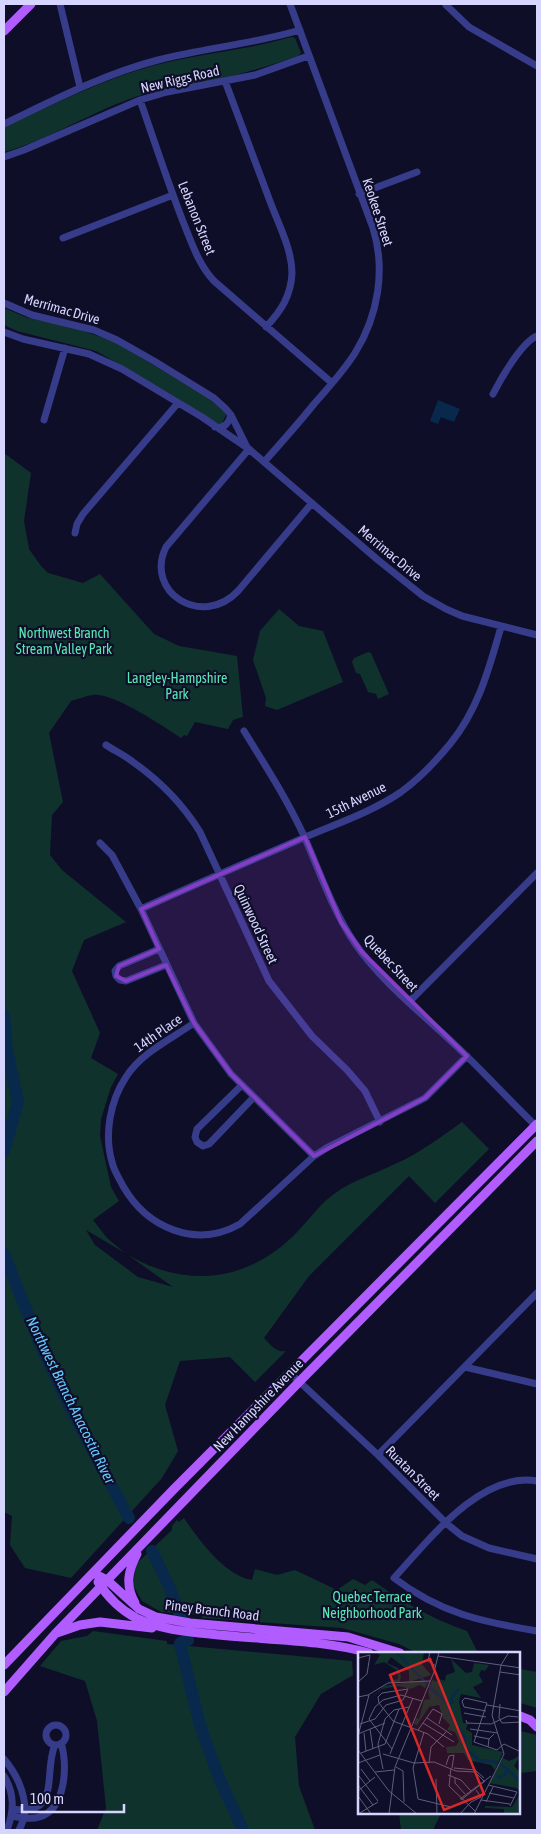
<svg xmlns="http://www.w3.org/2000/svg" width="541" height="1834" viewBox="0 0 541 1834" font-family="'Asap Condensed',sans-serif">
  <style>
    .green { fill: #10322d }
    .water { fill: #08294c }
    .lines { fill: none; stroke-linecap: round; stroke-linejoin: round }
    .river { stroke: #08294c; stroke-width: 12 }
    .minor { stroke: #363c8a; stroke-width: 7 }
    .major { stroke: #b05cff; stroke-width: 9 }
    .marked { fill: #843dc5; fill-opacity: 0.2; stroke: #843dc5; stroke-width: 4; stroke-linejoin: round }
    .labels { text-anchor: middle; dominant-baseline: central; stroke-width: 4.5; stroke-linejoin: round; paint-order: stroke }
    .street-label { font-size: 14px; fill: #d5d5ff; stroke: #0f0e28 }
    .park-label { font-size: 14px; fill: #58e8b4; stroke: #0f0e28 }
    .water-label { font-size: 15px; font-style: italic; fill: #63c8ff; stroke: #0f0e28 }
    .inset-river { fill: none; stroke: #08294c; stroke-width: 2.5 }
    .inset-road { fill: none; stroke: #5e5e7e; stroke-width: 1 }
    .view { fill: #d62828; fill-opacity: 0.15; stroke: #d62828; stroke-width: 2.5 }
    .inset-edge { fill: none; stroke: #d5d5ff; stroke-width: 2.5 }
  </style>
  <rect width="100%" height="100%" fill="#0f0e28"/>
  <!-- green -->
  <path class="green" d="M291,37l4,1 6,15 -3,3c-24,8 -49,16 -74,22 -28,6 -58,9 -86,18 -46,15 -87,43 -134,56v-25c51,-23 101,-49 156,-63 43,-11 88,-14 131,-27z
    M4,308l24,10 44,9 43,15 97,58 10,9 4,6 -4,8h-5l-48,-30 -73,-42 -79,-20 -13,-6z
    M4,453l27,20 -7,48 5,28 12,17 7,7 35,10 17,-9 54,60 25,12 58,10 6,61 -10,3 -5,9 -33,-7 -8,14 -3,-1 -3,3c-18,-12 -63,-42 -83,-43 -8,-1 -19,4 -27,6l-22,32 14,69 -11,13 -2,40 12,15 64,52 -42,18 -12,31 28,62 -9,25 27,16 -7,13 -10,32 -1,17 11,51 8,14 -26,19 14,18 18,15 -39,-23 9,15 43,32 35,10 -45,-32c56,32 113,28 161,-15 16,-14 28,-34 45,-46 19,-14 41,-20 61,-30 25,-11 46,-27 67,-42l27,27 -54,54 -26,-27 -100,100 -45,62c7,7 12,15 22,13l-31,31 -25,-25 -50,4 -15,44 13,46 -16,27 -91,100 -46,-10 -15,-23 2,-29 -8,-4z
    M279,609l20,17 24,5 20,51 -66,28 -12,-4 1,-8 -13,-38 7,-29z
    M368,652l3,1 18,41 -11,5 -2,-5 -8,-2 -8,-18 -4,-1 -4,-11 2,-4z
    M184,1518c15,22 41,58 68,62l3,-11 22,6 18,-5 42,20 16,-11 12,6 7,-5c30,21 60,39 95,51l11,22h-61l-18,-9 -57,-16 -140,-10v-3l-41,-3 -19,-11 -9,-16 3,-21 36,-34v-4l5,-6 2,2z
    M93,1631l74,10v3l185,17 1,14 -32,19 -26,43 4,49 16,44h-218l9,-22 -9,-87 -12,-40 -45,-15 21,-25 26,-5z
    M520,1669l17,3v36l-17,-5z
    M520,1731l17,4v36l-17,2z
    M399,1813h42l-8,17h-32z"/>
  <!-- water -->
  <path class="water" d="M438,400l22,9 -6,13 -13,-5 -3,7 -8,-3z"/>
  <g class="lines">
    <!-- river -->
    <path class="river" d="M4,1015l3,35 11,52 -14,49
      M4,1254l37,93 32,67 56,104
      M152,1551l16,33 12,31 4,2 4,23 -8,3v1l20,81 19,53 24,52"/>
    <!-- minor -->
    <path class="minor" d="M60,4l20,83
      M446,5l23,22 68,39
      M225,81c15,41 31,82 46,123 8,21 21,46 21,69 -1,23 -11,38 -26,54
      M140,100c14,40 27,80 42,119 9,22 16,45 32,62l118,102
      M4,124c50,-24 100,-50 154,-64 47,-12 95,-16 142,-30
      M4,157l20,-7 116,-50 27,-8 88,-17 53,-19
      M359,194l58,-22
      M63,238l110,-43
      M4,303l28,12 62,15 23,10 37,21 60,37 11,10 6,7 17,34
      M4,332l19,7 66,15 33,15 80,48 47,32 129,111 45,36 23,13 16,7 75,19
      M493,394c8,-16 29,-52 44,-58
      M44,420l21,-72
      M215,427c10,1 13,-3 16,-12
      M249,449l-83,98c-22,45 36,82 72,44l74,-88
      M264,462c17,-19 34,-38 50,-58 14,-16 29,-32 41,-51 23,-37 31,-83 18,-125l-83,-224
      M75,533l2,-9 6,-10 95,-111
      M244,731c21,34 43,68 60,105 16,36 28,73 50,106 26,38 64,68 98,100 29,27 56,57 85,85
      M106,745c9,6 18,10 27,17 27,19 49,41 67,70l69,149 43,55 35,34 18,21 15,31
      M100,843l12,12 29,54 53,114 37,51 83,82
      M141,909c51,-23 102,-45 153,-67 35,-16 75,-28 107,-50 18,-13 35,-31 49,-48 28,-34 39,-75 51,-117
      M159,949l-40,17 -4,5 1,5 4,4 6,1 40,-16
      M409,1002l128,-129
      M194,1023c-23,16 -53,30 -68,54 -16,24 -22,58 -14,85 2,9 7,16 11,24 24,42 73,63 117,38l74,-68 14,-9 97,-49 42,-42
      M242,1085l-45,44 -2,8 2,5 6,4 6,-2 45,-47
      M465,1367l72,17
      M290,1373l88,82 68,68 16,13 27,12 48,11
      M378,1455l159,-162
      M537,1481c-56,-10 -109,60 -143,97 46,35 88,44 143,53
      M46 1735a10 10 0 1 1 20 0a10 10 0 1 1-20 0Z
      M4,1759c12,14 21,33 21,52 0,6 -3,13 -6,19
      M4,1776c11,18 10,35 3,54
      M13,1809c49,8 30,-38 42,-64
      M12,1816c9,2 19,4 27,1 27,-7 29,-53 22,-74"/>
    <!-- major -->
    <path class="major" d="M4,31l27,-27
      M93,1573l14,7 32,29 17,8 34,6 158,14 52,16
      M98,1582c9,14 23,28 38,36 23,11 49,14 74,16 51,6 110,5 159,19
      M135,1603c-10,-18 -7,-32 2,-49
      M57,1633l23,-8 20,-3 52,6
      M4,1665l169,-175 364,-366
      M4,1692l51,-58 244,-252 238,-241
      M520,1716l10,4 7,7"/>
  </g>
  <!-- marked area -->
  <path class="marked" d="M305,837l36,85 21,30 105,104 -42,42 -111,58 -83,-82 -37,-51 -28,-58 -40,16 -10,-5 3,-10 40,-17 -18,-40z"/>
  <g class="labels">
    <!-- street labels -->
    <g class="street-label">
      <text transform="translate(180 79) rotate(-13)">New Riggs Road</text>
      <text transform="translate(378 212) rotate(72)">Keokee Street</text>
      <text transform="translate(197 218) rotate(68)">Lebanon Street</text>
      <text transform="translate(62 309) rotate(16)">Merrimac Drive</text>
      <text transform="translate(390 553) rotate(40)">Merrimac Drive</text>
      <text transform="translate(356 800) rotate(-26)">15th Avenue</text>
      <text transform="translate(256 924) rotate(65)">Quinwood Street</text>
      <text transform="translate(391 963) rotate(47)">Quebec Street</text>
      <text transform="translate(158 1033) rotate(-35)">14th Place</text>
      <text transform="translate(258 1405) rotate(-46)">New Hampshire Avenue</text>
      <text transform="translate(413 1473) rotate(45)">Ruatan Street</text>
      <text transform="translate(212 1610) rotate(7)">Piney Branch Road</text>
    </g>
    <!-- park labels -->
    <g class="park-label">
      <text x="64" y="633">Northwest Branch<tspan x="64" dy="16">Stream Valley Park</tspan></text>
      <text x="177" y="678">Langley-Hampshire<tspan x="177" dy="16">Park</tspan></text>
      <text x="372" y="1597">Quebec Terrace<tspan x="372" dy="16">Neighborhood Park</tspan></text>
    </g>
    <!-- water labels -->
    <g class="water-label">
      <text transform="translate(71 1400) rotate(64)">Northwest Branch Anacostia River</text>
    </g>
  </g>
  <!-- overview -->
  <g transform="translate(358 1652)">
    <rect width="162" height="162" fill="#0f0e28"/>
    <path d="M17,0h49l-2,12 9,11 -22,7v-11l-18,-14 -4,6 11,5 3,8 -1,6h-13l11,-3v-8l-14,-9 -10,3 6,-10zM93,7l15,14 6,-1 2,-9 15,2 -4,6 -4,-1 -2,5 4,7 -10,5 8,11 -20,-4 -2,7 4,22h5l-2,6 6,4v12l31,7 -8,18 -4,-5 -23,-5 -4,-7h-17l-1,-6 10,-1 3,-5 -4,-9 -8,-2 3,-5 -7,-7 -4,-13 -10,2 -12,18 -3,-1 2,-6 3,1 5,-19 6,-1 -2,-7 4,-12 10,3 -3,-4 6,2 1,-6 9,-3zM66,28l4,3 -3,5 -5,-3 -10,4 -11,-3 -17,3 -12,10 14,-13zM162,104l-6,10 6,6v21l-3,-5 -28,-5 14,-25 6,3zM162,142l-2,20h-14v-5l-19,-1v-2l27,1z" fill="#10322d"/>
    <path class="inset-river" d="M38,0l31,32M71,34l19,18 2,9 15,25v10l14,12 19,2M91,53l4,-3 -2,-4 8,-9M143,112l20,18M139,126l8,-3 3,-7"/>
    <path class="inset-road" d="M72,0l-2,9 8,5M80,4l83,12M0,6l12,-3 -3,19 -9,8M142,20l21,3M0,45l10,-2 20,-12 42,-2M21,51l14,18 35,13 16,13M129,51l-13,39 23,8 7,-6 17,8M142,52l-1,14 3,5 19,-1M129,53l34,6M128,59l-22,-4 -2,-6 3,-3 22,5M106,61l22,4M69,66l25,17M108,68l1,3 24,1 17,-8 10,1M65,71l31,19M2,72l15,-5 11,-14 17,-5 5,-11 -26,4 -4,4 1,6M12,77l3,20M112,77l28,4M60,78l15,-21 9,5 -3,10M6,81l2,18M0,82l27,-11M0,84l11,-41M116,84l15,3M130,95l1,-8 5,-5M34,97l-23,-30 6,-12 8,-7 18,-5 21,6M0,98l31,41 28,23M3,101l24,-9 14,-35M25,102l31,9 20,-1 22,9 19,1 9,9M32,102l23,-56M0,111l22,-8M71,111l2,-16 16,-16M88,113l3,-9 5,-1 -2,13M38,115l7,4 1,31M93,116l-2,18 26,25M96,116l21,2 9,8M3,117l9,12M25,117l-5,-25 7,-25 9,-9 15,-3M17,120l19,-2M90,123l13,5 10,11M1,124l19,25M97,126v5l10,11M78,127l1,35M0,133l15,20M130,133l29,7 -7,14M0,139l17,-14M131,141l25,5M0,144l13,18M60,147l-5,-31 11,-36M60,147l33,8M102,147l31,-23M103,148l24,-19M123,148l29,4M128,150l7,-15M0,162l20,-12M31,162l6,-47 39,-95 5,-20M102,162l11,-12 10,-5 -5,-7M116,162l30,-60 -12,-39 9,-50 8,-13"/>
    <path class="view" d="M72,7l54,135 -40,16 -54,-135z"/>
    <rect width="162" height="162" class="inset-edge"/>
  </g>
  <!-- border -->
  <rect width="541" height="1834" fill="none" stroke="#d5d5ff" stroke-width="10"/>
  <!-- scale -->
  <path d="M22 1804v8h102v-8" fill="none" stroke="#d5d5ff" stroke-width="2.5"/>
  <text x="30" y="1804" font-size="15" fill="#d5d5ff" stroke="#0f0e28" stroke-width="4" paint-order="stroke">100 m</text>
</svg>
